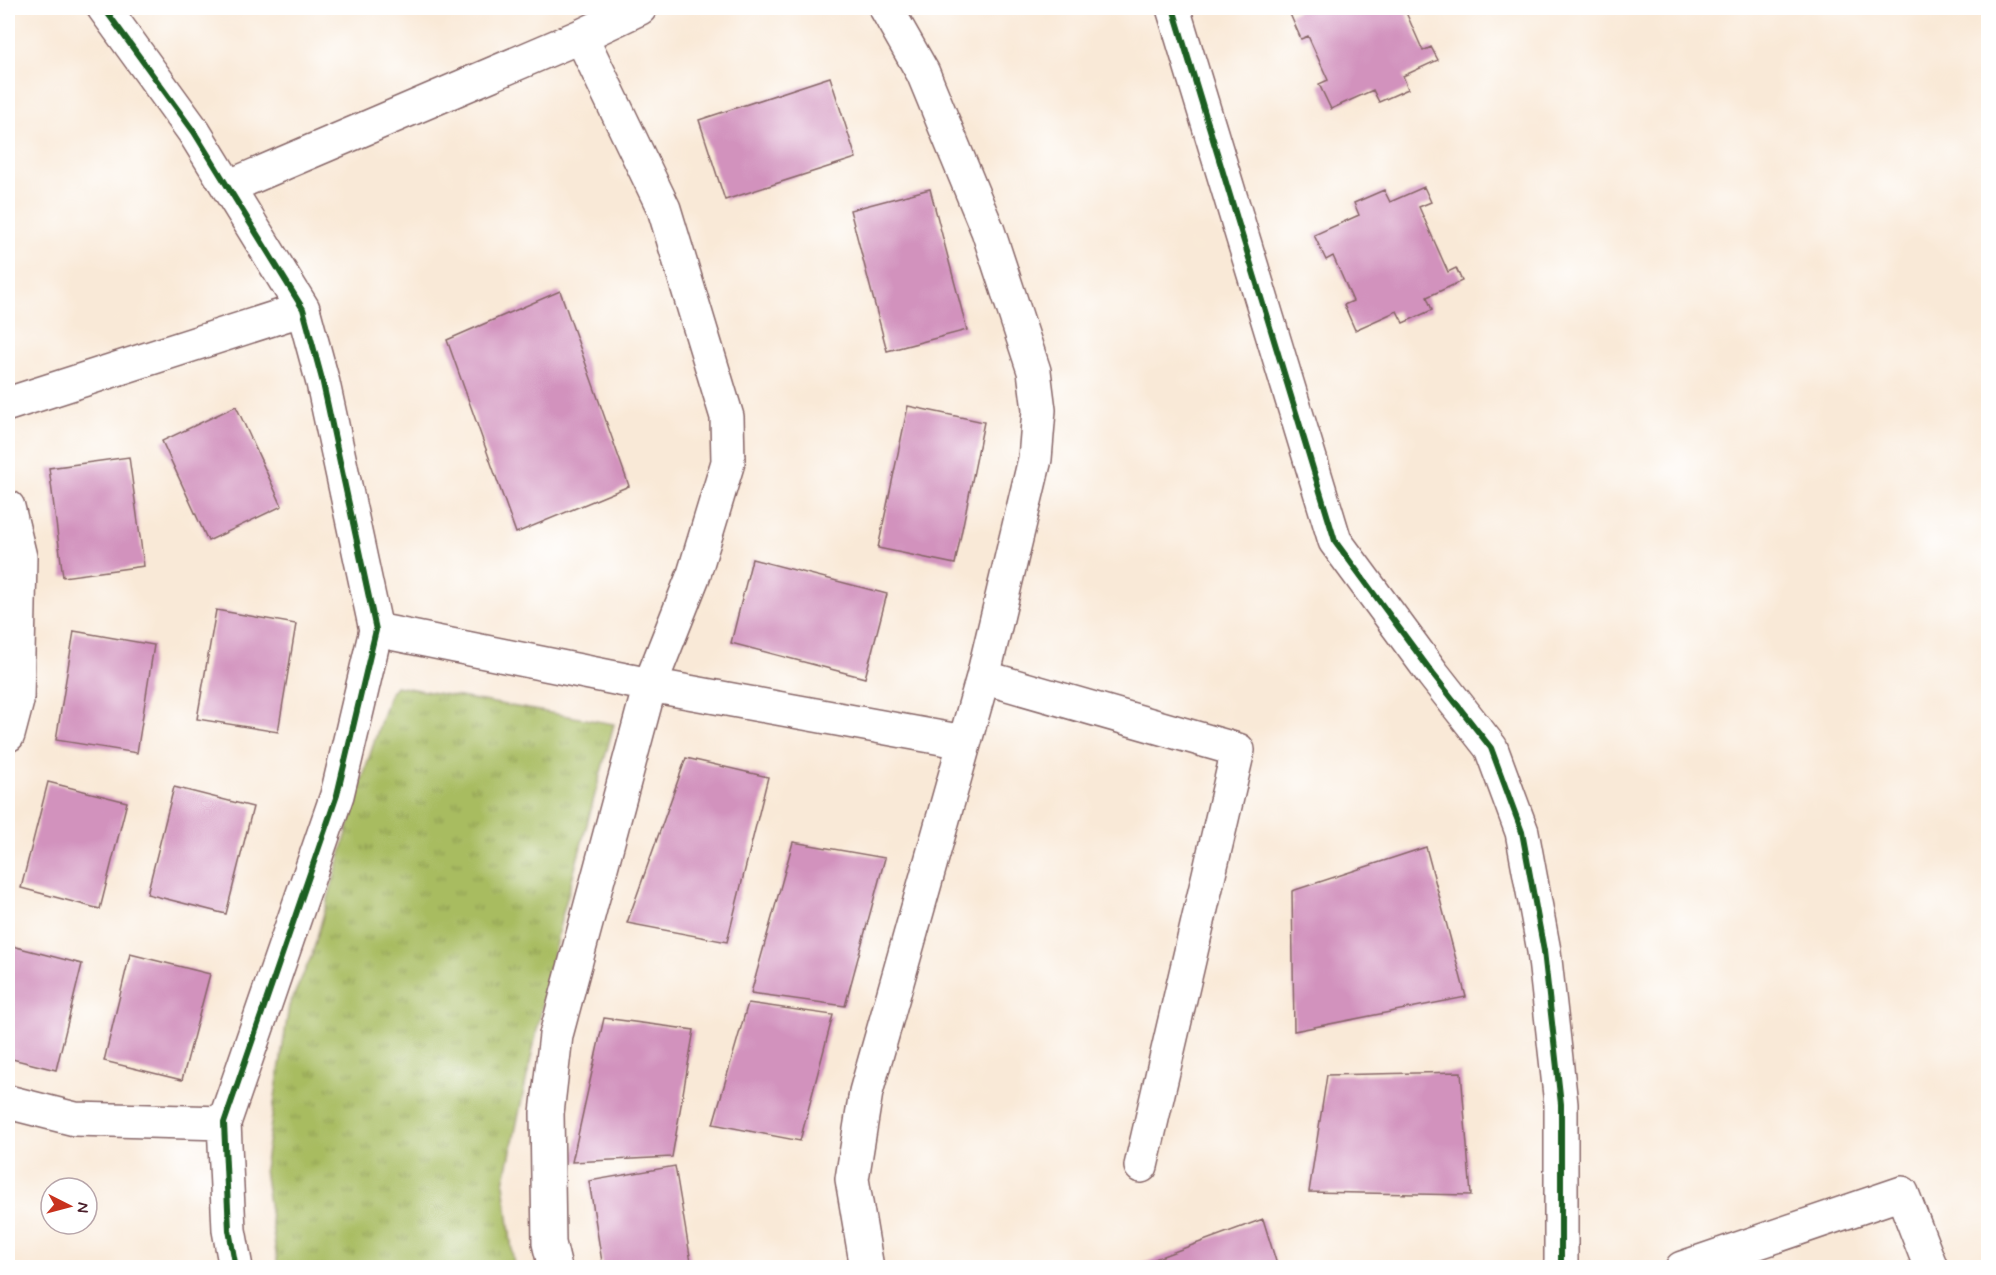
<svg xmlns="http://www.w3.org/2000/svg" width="1996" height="1275" viewBox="0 0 1996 1275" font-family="Mynerve,sans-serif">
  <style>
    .grass { fill: url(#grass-tufts); stroke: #796e46; stroke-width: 1.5 }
    .building { fill: #d292bd }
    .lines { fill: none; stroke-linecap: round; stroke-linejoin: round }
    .minor-casing { stroke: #876667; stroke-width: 36 }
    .minor { stroke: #fff; stroke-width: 33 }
    .cycleway-casing { stroke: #fff; stroke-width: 10 }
    .cycleway { stroke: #1b5e20; stroke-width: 6 }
  </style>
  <defs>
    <pattern id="grass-tufts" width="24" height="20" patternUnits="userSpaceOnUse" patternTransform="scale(1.5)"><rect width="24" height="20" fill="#a8bc61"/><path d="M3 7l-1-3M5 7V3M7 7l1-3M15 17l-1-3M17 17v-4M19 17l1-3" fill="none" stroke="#8b9850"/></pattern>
  </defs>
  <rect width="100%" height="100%" fill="#fff"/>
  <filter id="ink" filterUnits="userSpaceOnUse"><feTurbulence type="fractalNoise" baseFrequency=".0167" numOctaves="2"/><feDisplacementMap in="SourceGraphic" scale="12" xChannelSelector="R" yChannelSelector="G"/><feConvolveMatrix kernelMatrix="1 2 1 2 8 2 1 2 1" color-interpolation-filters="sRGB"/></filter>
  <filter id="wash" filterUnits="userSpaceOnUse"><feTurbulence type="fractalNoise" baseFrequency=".008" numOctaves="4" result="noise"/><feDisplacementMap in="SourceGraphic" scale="24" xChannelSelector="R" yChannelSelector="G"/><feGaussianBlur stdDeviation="1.35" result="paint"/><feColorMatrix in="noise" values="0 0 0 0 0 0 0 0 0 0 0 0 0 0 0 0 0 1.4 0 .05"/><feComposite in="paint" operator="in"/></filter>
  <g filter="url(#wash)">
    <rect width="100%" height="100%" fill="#f9e9d7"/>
    <!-- grass -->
    <path class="grass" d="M396,686l218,38 -54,200 -56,259 10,84h-236l-14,-98 25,-163 23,-51 49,-172 28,-88z"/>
    <g id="blocks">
      <!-- building -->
      <path class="building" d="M1304,8h100l19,43 8,-4 7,13 -35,16 5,13 -29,13 -6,-12 -42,19 -12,-25 9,-4 -20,-44 -7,3 -11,-25z
        M830,77l26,81 -131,42 -26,-80z
        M1424,187l7,15 -12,5 29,65 8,-4 6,13 -35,16 5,13 -29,13 -6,-12 -42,19 -11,-25 9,-4 -20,-45 -7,4 -12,-25 45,-20 -5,-12 30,-13 6,12z
        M930,189l37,141 -80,21 -37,-141z
        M560,291l69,195 -113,47 -69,-193z
        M236,406l46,100 -74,35 -46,-100z
        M908,406l76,16 -29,142 -77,-16z
        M129,457l15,109 -81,11 -14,-109z
        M752,559l135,35 -22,84 -134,-35z
        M216,610l80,14 -18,108 -81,-13z
        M74,631l80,14 -17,108 -81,-13z
        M686,758l82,19 -41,165 -100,-19z
        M48,782l79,20 -27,107 -79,-21z
        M174,787l79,20 -27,107 -79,-20z
        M793,842l92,16 -40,148 -94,-13z
        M1426,847l40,150 -172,34 -2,-140z
        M8,945l74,19 -26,106 -48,-12z
        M130,954l80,20 -28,106 -78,-19z
        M748,1003l85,12 -33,126 -87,-17z
        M604,1018l90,12 -22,127 -100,5z
        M1461,1072l10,123 -162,-3 18,-117z
        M675,1166l17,102h-89l-14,-87z
        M1263,1219l15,49h-145v-1z"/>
    </g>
  </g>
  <g filter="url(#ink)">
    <use href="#blocks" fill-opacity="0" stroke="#876667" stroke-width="1.5"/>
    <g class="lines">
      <defs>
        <path id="minor" d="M104,8l90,124 109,177 20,74 53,247 -39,165 -113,328 5,107 7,38
          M1173,8l162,533 98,133 58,74 31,84 22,119 17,153v164
          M228,187l353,-151 59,-28
          M8,404l295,-95
          M8,507l12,50 -3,144 -9,34
          M376,630l274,55 314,57
          M983,677l255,73 -97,416
          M8,1102l67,17 149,4
          M555,1268l-6,-25 -2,-130 9,-78 94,-350 44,-111 34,-112 -1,-45 -63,-208 -83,-173
          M867,1268l-15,-89 14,-87 117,-415 52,-218 4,-49 -5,-39 -46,-140 -65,-158 -37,-65
          M1682,1268l220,-75 29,75"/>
      </defs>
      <!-- minor casing -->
      <use href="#minor" class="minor-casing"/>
      <!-- minor -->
      <use href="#minor" class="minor"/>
      <defs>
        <path id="cycleway" d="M104,8l90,124 109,177 20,74 53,247 -39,165 -113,328 5,107 7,38
          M1173,8l162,533 98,133 58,74 31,84 22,119 17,153v164"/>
      </defs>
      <!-- cycleway casing -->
      <use href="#cycleway" class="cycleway-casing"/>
      <!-- cycleway -->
      <use href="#cycleway" class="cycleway"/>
    </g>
  </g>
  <!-- margin -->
  <rect width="1996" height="1275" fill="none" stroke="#fff" stroke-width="30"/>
  <!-- north arrow -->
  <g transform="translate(69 1206) rotate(96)"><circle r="28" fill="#ffffff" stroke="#b7a5aa" stroke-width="1.5"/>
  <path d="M0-4.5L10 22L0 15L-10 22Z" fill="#c8321e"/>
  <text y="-9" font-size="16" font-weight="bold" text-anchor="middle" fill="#4a1f2b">N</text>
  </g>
</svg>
